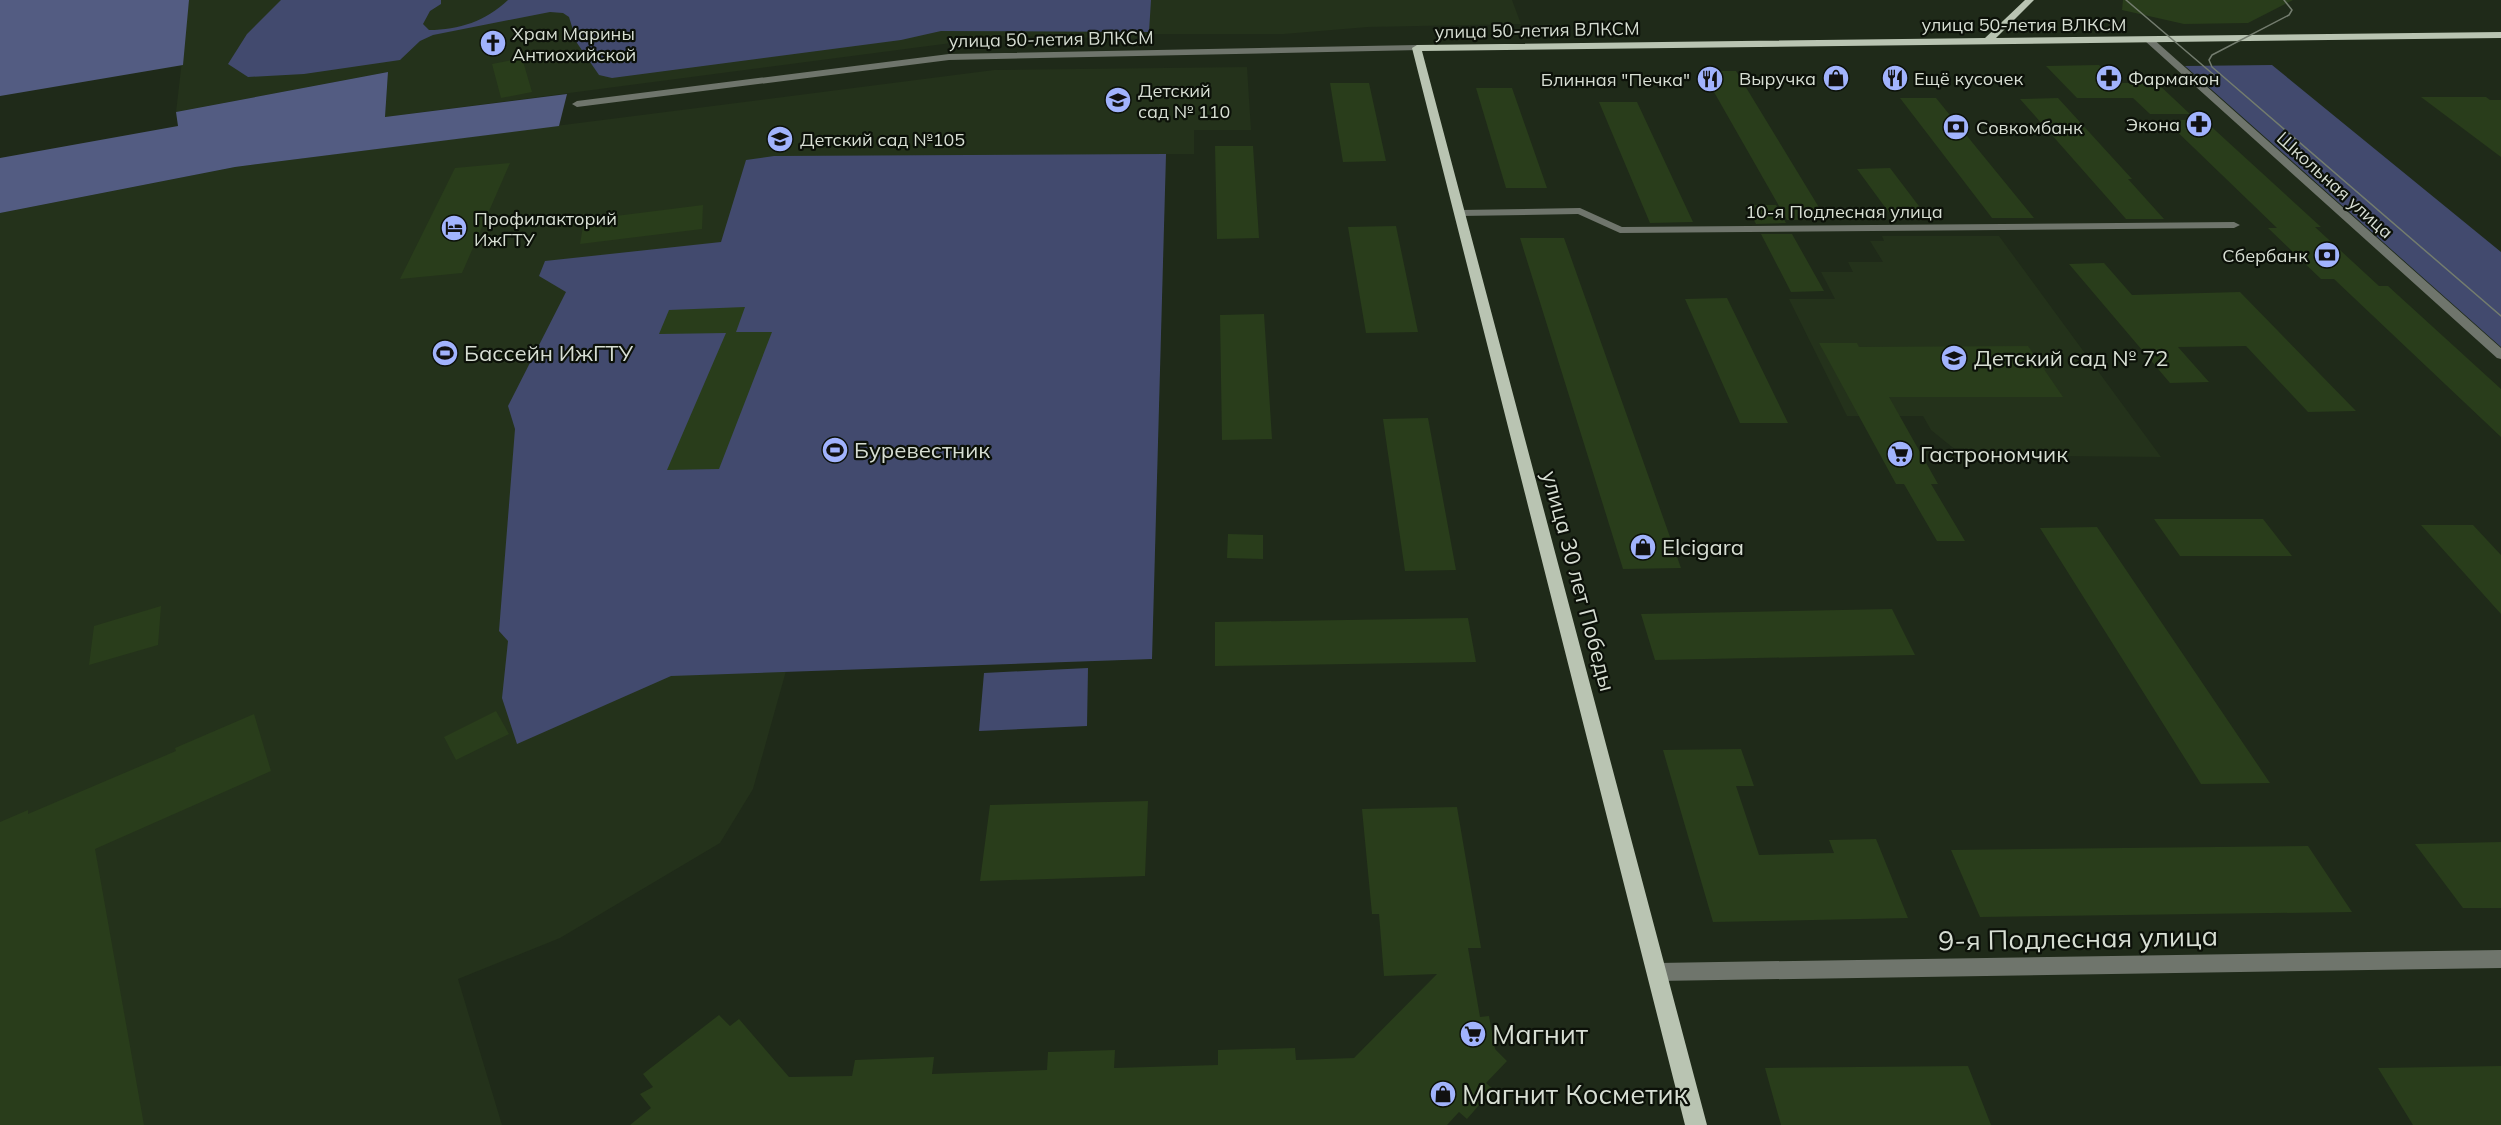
<svg xmlns="http://www.w3.org/2000/svg" width="2501" height="1125" viewBox="0 0 2501 1125" font-family="Mulish,sans-serif">
  <style>
    .built { fill: #24321b }
    .green { fill: #424a6e }
    .forest { fill: #535c82 }
    .building { fill: #293d1b }
    .lines { fill: none; stroke-linecap: round; stroke-linejoin: round }
    .minor { fill: #6f756c; fill-rule: evenodd }
    .major { fill: #b9c4b2; fill-rule: evenodd }
    .tram { stroke: #737c6e; stroke-width: 1.5 }
    .labels { text-anchor: middle; dominant-baseline: central; stroke-width: 4.5; stroke-linejoin: round; paint-order: stroke }
    .far-street-label { font-size: 18px; fill: #d7ded3; stroke: #0c1109 }
    .far-poi-label { font-size: 18px; fill: #d7ded3; stroke: #0c1109; text-anchor: start }
    .poi-label { font-size: 22px; fill: #d7ded3; stroke: #0c1109; text-anchor: start }
    .street-label { font-size: 22px; fill: #d7ded3; stroke: #0c1109 }
    .near-street-label { font-size: 27px; fill: #d7ded3; stroke: #0c1109 }
    .near-poi-label { font-size: 27px; fill: #d7ded3; stroke: #0c1109; text-anchor: start }
  </style>
  <rect width="100%" height="100%" fill="#1f2a19"/>
  <!-- built -->
  <path class="built" d="M189,0h1323l9,24 -153,3 -84,7h-131l-1,5 -147,-3 -620,81 3,-45 -212,40z
    M1247,67l4,63h-57v24h-28l-14,505 -366,12 -33,118 -33,54 -160,95 -102,41 44,146h-502v-912l235,-46 759,-97z
    M1882,236h117l162,221 -192,-2 -12,-4 -26,-21 -8,-14h-76l-58,-117h46l-14,-27h32l-5,-10h35l-13,-21h14z"/>
  <!-- green -->
  <path class="green" d="M281,0h160v4l-11,7 -7,13 6,6c30,0 57,-9 79,-30h643l-2,32 -208,-1 -40,9 -289,38 -13,-3 -22,-32 -8,-26 -6,-4 -13,-1 -117,23 -13,6 -20,19 -96,14 -56,3 -20,-13 19,-30z
    M2272,65l229,187v95l-316,-281z
    M1166,154l-14,505 -481,17 -154,68 -15,-46 6,-57 -9,-10 16,-202 -7,-23 58,-114 -27,-16 6,-15 176,-19 25,-82 28,-4z
    M1088,668l-1,58 -108,5 5,-58z"/>
  <!-- forest -->
  <path class="forest" d="M0,0h189l-6,65 -183,31z
    M388,72l-3,45 182,-23 -8,32 -324,41 -235,46v-55l178,-32 -2,-14z"/>
  <!-- building -->
  <path class="building" d="M2123,0h170l-45,23 -64,1 -62,-14z
    M522,58l10,34 -31,6 -9,-34z
    M2099,65l19,18h39l33,31h-40l-17,-16h-56l-31,-32z
    M1702,71h34l90,148 -39,1z
    M1330,83h39l17,78 -43,1z
    M1476,88h36l35,100h-41z
    M2421,97h65l4,3h11v57z
    M1900,98h36l98,120h-42z
    M2058,98l74,81h-4l36,40h-38l-106,-120z
    M1599,102h38l56,120 -43,1z
    M2165,120h39l117,107h-6l64,59h9l113,103v48l-167,-158h-13l-53,-51h9z
    M1215,146h38l6,92 -42,1z
    M510,163l-48,110 -62,6 55,-111z
    M1890,168l38,50h-35l-36,-49z
    M703,205l-1,24 -122,15 4,-24z
    M1746,205h30l10,18 -30,1z
    M1396,226l22,106 -52,1 -18,-106z
    M1761,234h31l32,57 -33,1z
    M1520,238h44l117,330 -58,1z
    M2104,263l28,32 108,-3 116,119 -48,1 -62,-66 -68,1 31,35 -39,1 -101,-119z
    M1727,298l61,125h-48l-55,-124z
    M745,307l-9,25h36l-53,137 -52,1 59,-137 -67,1 10,-24z
    M1264,314l8,125 -50,1 -2,-125z
    M1819,343h38l2,4 169,-1 35,51h-174l49,87h-7l34,57h-28l-33,-57h-8z
    M1428,418l28,152 -51,1 -22,-152z
    M2154,519h109l29,37h-112z
    M2421,525h52l28,30v59z
    M2097,527l173,256 -69,1 -161,-256z
    M1228,534l35,1v24l-36,-1z
    M161,606l-3,39 -69,20 5,-39z
    M1892,609l23,46 -260,5 -14,-46z
    M1468,618l8,44 -261,4v-44z
    M496,711l13,23 -53,26 -12,-23z
    M254,714l17,57 -176,78 49,276h-144v-303l28,-12v4l148,-63 -1,-3z
    M1741,749l13,37h-18l23,69 75,-2 -5,-13 47,-1 32,79 -195,4 -50,-172z
    M1148,801l-3,75 -165,5 10,-76z
    M1457,807l24,141h-13l12,69 9,-1 6,33 12,12 -21,22 7,6 -26,30 -8,-7 -12,13h-817l21,-17 -11,-14 13,-7 -10,-13 76,-59 11,11 9,-7 50,58 63,-1 3,-16 79,-3 -2,17 115,-4 1,-18 67,-2 -1,18 104,-3v-15l77,-2 1,12 58,-2 83,-84 -53,2 -5,-62h-7l-10,-105z
    M2501,842v66h-38l-48,-64z
    M2308,846l44,66 -372,5 -29,-67z
    M1968,1066l23,59h-210l-16,-57z
    M2501,1066v59h-88l-35,-57z"/>
  <g class="lines">
    <!-- minor -->
    <path class="minor" d="M2145,37h6l350,311v11l-4,-1 -352,-317z
      M1417,45l5,3 -2,2 -471,10 -372,47 -5,-3 5,-3 372,-47z
      M1580,208l42,19 612,-5 6,3 -6,3 -614,5 -42,-19 -118,2 -6,-3 6,-3z
      M2501,950v18l-844,13 -7,-3 -3,-6 3,-6 7,-3z"/>
    <!-- major -->
    <path class="major" d="M2025,0h9l-38,38 505,-6v6l-1079,13 285,1074h-22l-273,-1077 5,-3 568,-7z"/>
    <!-- tram -->
    <path class="tram" d="M2126,0l88,75
      M2284,0l8,10 -3,5 -77,40 -3,5 3,7 289,249"/>
  </g>
  <!-- icons -->
  <defs>
    <symbol id="church-disc" viewBox="-11 -11 22 22"><circle r="9.5" fill="#a1b3fd" stroke="#0c1109"/><path d="M-1.2-6h2.4v3.5h3.3v2.4h-3.3V6h-2.4V-.1h-3.3v-2.4h3.3Z" fill="#111"/></symbol>
    <symbol id="shop-disc" viewBox="-11 -11 22 22"><circle r="9.5" fill="#a1b3fd" stroke="#0c1109"/><path d="M-5-2.5h2.3a2.7 3.5 0 0 1 5.4 0H5L5.5 6h-11ZM-1.5-2.5h3a1.5 2.3 0 0 0-3 0Z" fill="#111"/></symbol>
    <symbol id="restaurant-disc" viewBox="-11 -11 22 22"><circle r="9.5" fill="#a1b3fd" stroke="#0c1109"/><path d="M-5-6h1v4h1v-4h1v4h1v-4h1v5L-1.5 .5V6h-2V.5L-5-1ZM5-6V6H3V1.5H1.5Q1.5-4 5-6Z" fill="#111"/></symbol>
    <symbol id="pharmacy-disc" viewBox="-11 -11 22 22"><circle r="9.5" fill="#a1b3fd" stroke="#0c1109"/><path d="M-2-6h4v4h4v4h-4v4h-4v-4h-4v-4h4Z" fill="#111"/></symbol>
    <symbol id="school-disc" viewBox="-11 -11 22 22"><circle r="9.5" fill="#a1b3fd" stroke="#0c1109"/><path d="M0-5L7-2L0 1L-7-2ZM-4 1L0 2.5L4 1V4Q0 6-4 4Z" fill="#111"/></symbol>
    <symbol id="bank-disc" viewBox="-11 -11 22 22"><circle r="9.5" fill="#a1b3fd" stroke="#0c1109"/><path d="M-6-4H6V4H-6ZM0-2.3a2.3 2.3 0 1 0 0 4.6a2.3 2.3 0 1 0 0-4.6Z" fill="#111"/></symbol>
    <symbol id="hotel-disc" viewBox="-11 -11 22 22"><circle r="9.5" fill="#a1b3fd" stroke="#0c1109"/><path d="M-6-4.5h1.5V1H6V5H4.5V3h-9V5H-6ZM-4 0a1.8 1.8 0 1 1 3.6 0ZM.5 0V-2.5h3Q6-2.5 6 0Z" fill="#111"/></symbol>
    <symbol id="stadium-disc" viewBox="-11 -11 22 22"><circle r="9.5" fill="#a1b3fd" stroke="#0c1109"/><path d="M0-5a6.5 5 0 1 0 0 10a6.5 5 0 1 0 0-10ZM-3.5-1.8h7v3.6h-7Z" fill="#111"/></symbol>
    <symbol id="supermarket-disc" viewBox="-11 -11 22 22"><circle r="9.5" fill="#a1b3fd" stroke="#0c1109"/><path d="M-6-5.5h2.5l.6 2H6L4.5 2H-2.5L-4.4-4H-6ZM-1.5 3.2a1.3 1.3 0 1 0 .1 0ZM3 3.2a1.3 1.3 0 1 0 .1 0Z" fill="#111"/></symbol>
  </defs>
  <g fill-rule="evenodd">
    <use href="#church-disc" x="478" y="28" width="30" height="30"/>
    <use href="#shop-disc" x="1821" y="63" width="30" height="30"/>
    <use href="#restaurant-disc" x="1880" y="63" width="30" height="30"/>
    <use href="#pharmacy-disc" x="2094" y="63" width="30" height="30"/>
    <use href="#restaurant-disc" x="1695" y="64" width="30" height="30"/>
    <use href="#school-disc" x="1103" y="85" width="30" height="30"/>
    <use href="#pharmacy-disc" x="2184" y="109" width="30" height="30"/>
    <use href="#bank-disc" x="1941" y="112" width="30" height="30"/>
    <use href="#school-disc" x="765" y="124" width="30" height="30"/>
    <use href="#hotel-disc" x="439" y="213" width="30" height="30"/>
    <use href="#bank-disc" x="2312" y="240" width="30" height="30"/>
    <use href="#stadium-disc" x="430" y="338" width="30" height="30"/>
    <use href="#school-disc" x="1939" y="343" width="30" height="30"/>
    <use href="#stadium-disc" x="820" y="435" width="30" height="30"/>
    <use href="#supermarket-disc" x="1885" y="439" width="30" height="30"/>
    <use href="#shop-disc" x="1628" y="532" width="30" height="30"/>
    <use href="#supermarket-disc" x="1458" y="1019" width="30" height="30"/>
    <use href="#shop-disc" x="1428" y="1079" width="30" height="30"/>
  </g>
  <g class="labels">
    <!-- far-street labels -->
    <g class="far-street-label">
      <text x="2024" y="24">улица 50-летия ВЛКСМ</text>
      <text transform="translate(1537 30) rotate(-1)">улица 50-летия ВЛКСМ</text>
      <text transform="translate(1051 39) rotate(-1)">улица 50-летия ВЛКСМ</text>
      <text transform="translate(2335 185) rotate(42)">Школьная улица</text>
      <text x="1844" y="211">10-я Подлесная улица</text>
    </g>
    <!-- far-poi labels -->
    <g class="far-poi-label">
      <text x="512" y="33">Храм Марины<tspan x="512" dy="21">Антиохийской</tspan></text>
      <text x="1816" y="78" text-anchor="end">Выручка</text>
      <text x="1914" y="78">Ещё кусочек</text>
      <text x="2128" y="78">Фармакон</text>
      <text x="1690" y="79" text-anchor="end">Блинная "Печка"</text>
      <text x="1138" y="90">Детский<tspan x="1138" dy="21">сад № 110</tspan></text>
      <text x="2180" y="124" text-anchor="end">Экона</text>
      <text x="1976" y="127">Совкомбанк</text>
      <text x="800" y="139">Детский сад №105</text>
      <text x="474" y="218">Профилакторий<tspan x="474" dy="21">ИжГТУ</tspan></text>
      <text x="2308" y="255" text-anchor="end">Сбербанк</text>
    </g>
    <!-- poi labels -->
    <g class="poi-label">
      <text x="464" y="353">Бассейн ИжГТУ</text>
      <text x="1974" y="358">Детский сад № 72</text>
      <text x="854" y="450">Буревестник</text>
      <text x="1920" y="454">Гастрономчик</text>
      <text x="1662" y="547">Elcigara</text>
    </g>
    <!-- street labels -->
    <g class="street-label">
      <text transform="translate(1579 581) rotate(75)">улица 30 лет Победы</text>
    </g>
    <!-- near-street labels -->
    <g class="near-street-label">
      <text transform="translate(2078 938) rotate(-1)">9-я Подлесная улица</text>
    </g>
    <!-- near-poi labels -->
    <g class="near-poi-label">
      <text x="1492" y="1034">Магнит</text>
      <text x="1462" y="1094">Магнит Косметик</text>
    </g>
  </g>
</svg>
